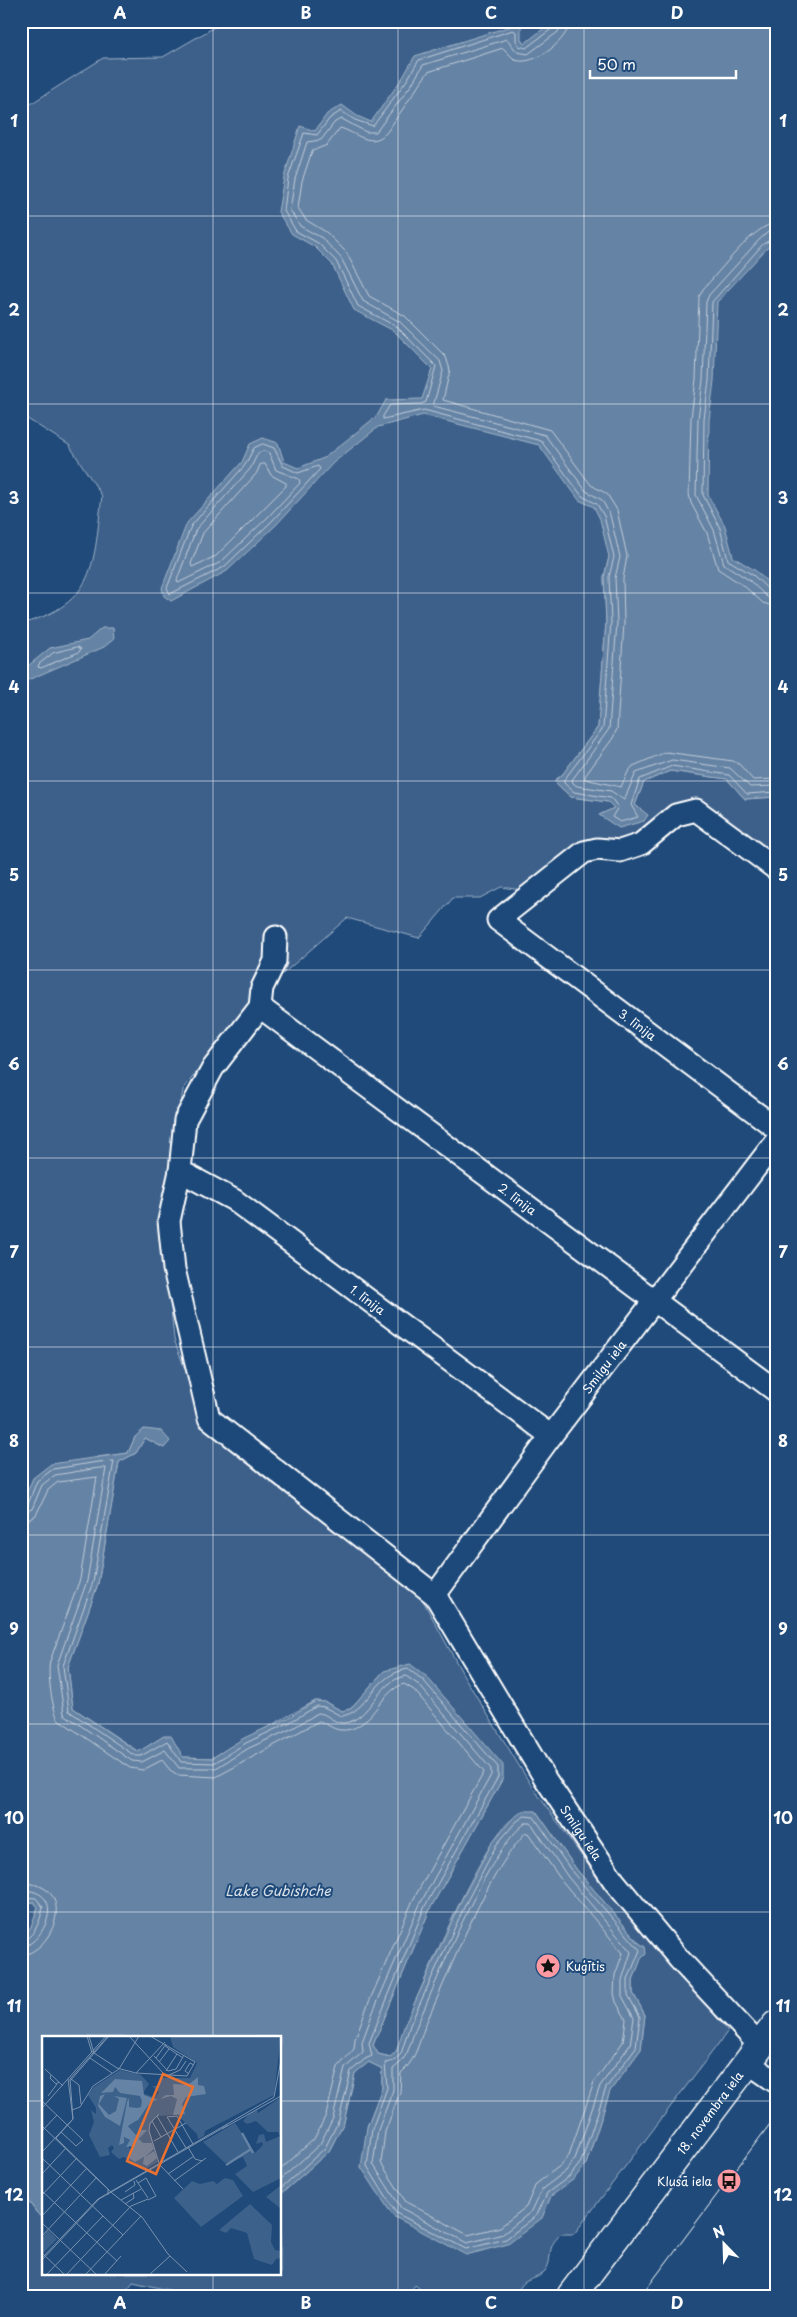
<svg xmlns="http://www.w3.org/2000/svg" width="797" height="2317" viewBox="0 0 797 2317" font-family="'Playpen Sans',sans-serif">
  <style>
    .green { fill: #3c618b; stroke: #9eb0c5 }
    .water { fill: #6583a4; stroke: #a3b5c8 }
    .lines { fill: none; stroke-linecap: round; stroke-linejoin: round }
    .shore { stroke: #c1cddb; stroke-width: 1 }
    .street-casing { stroke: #fff; stroke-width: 25 }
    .primary-casing { stroke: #fff; stroke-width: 31 }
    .street { stroke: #1f4a7a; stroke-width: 21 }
    .primary { stroke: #1f4a7a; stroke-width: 28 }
    .tram { stroke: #fff; stroke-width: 1 }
    .grid { fill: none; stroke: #fff; stroke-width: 1; stroke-opacity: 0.55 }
    .labels { text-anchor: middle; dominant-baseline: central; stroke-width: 4; stroke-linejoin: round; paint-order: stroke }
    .street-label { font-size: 12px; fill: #fff; stroke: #1f4a7a }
    .poi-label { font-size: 12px; fill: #fff; stroke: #1f4a7a; text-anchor: start }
    .water-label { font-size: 14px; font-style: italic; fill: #d8e0e8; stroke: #1f4a7a }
    .inset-river { fill: none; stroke: #6583a4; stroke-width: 2.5 }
    .inset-road { fill: none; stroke: #7992af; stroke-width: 1 }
    .view { fill: #eb7230; fill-opacity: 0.15; stroke: #eb7230; stroke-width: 2.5 }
    .inset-edge { fill: none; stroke: #fff; stroke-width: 2.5 }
    .neatline { fill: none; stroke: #fff; stroke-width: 2 }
    .grid-label { font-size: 16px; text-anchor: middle; font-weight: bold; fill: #fff }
  </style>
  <rect width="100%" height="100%" fill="#1f4a7a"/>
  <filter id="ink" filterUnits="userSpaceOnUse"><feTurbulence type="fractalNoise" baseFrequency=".02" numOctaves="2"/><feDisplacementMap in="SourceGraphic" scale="10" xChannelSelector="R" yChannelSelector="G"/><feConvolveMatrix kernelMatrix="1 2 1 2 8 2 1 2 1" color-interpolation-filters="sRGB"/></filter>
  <g filter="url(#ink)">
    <!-- green -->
    <path class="green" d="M225,21h551v583l-167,-47 -5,20 2,45 -8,105 -36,48 -8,6 17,16 37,5 6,6 -14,7h47l-12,-10 9,-23 26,-11 57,8 18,20 31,-2v60l-85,-59 -52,40 -117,52 -21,-3 -21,11h-27l-34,40 -72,-20 -101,88 -63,84 -20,137 11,112 29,80 57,55 161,123 43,79 67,109 75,105 44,46 78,95 -154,203h-13c-3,3 -8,8 -9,12 -4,10 0,17 -8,26 -10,11 -22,3 -27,24h-88l-14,-11 -8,11h-211l-63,-14 -11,14h-84l-17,-4v-101l16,22 7,5v55h236v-78l49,-44 15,-29 11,-49 13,-11 14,6v20l-15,39 174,91 10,-22 35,-32 24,-73 31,-42 4,-34 -12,-22v-13l12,-33 -6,-4 -62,-73 -41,-59c-7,2 -16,3 -22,7 -29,15 -89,162 -105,198 -6,13 -7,32 -18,41l-13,-3 -5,-9 57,-136 73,-131 -119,-107 -34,38 -8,2 -17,-9 -10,-1 -103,57 -29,-1 -19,-21 -25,16 -66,-44 -5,-41 30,-83 21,-122 17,-9 9,-15 19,10 -3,-17 -26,6 -7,16 -31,4 -76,50v-883c77,-21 72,-61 81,-128l-33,-51 -48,-30v-305l82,-52 60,-1z
      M23,1901l11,1 4,5 -7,20 -10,11z"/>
    <!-- water -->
    <path class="water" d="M553,21h87l2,2 8,-2h126v220l-9,7 -50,54 -3,79 -5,39 -1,75 17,31 8,31 23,14 20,19v207l-31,2 -18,-20 -57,-8 -26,11 -9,23 13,10 -4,6 -25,7 -20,-13 15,-7 -6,-6 -37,-5 -17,-16 8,-6 36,-48 8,-105 -2,-45 5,-20 -9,-38 -6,-12 -15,-7 -40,-55 -116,-30 -45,12 -45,36 -57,62 -49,46 -56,30 -7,-5 -2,-8 25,-65 55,-61 8,-18 13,-6 15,5 6,19 14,6 26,-10 53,-42 9,-16 36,-1 10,-30 -38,-38 -40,-21 -22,-46 -17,-17 -23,-13 -14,-22 6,-35 16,-51 15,5 12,-17 15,-9 15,11 14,6 32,-45 12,-21 106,-33v16l3,5z
      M102,628h11l1,11 -10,8 -83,36v-14l7,-3 22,-18 38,-8z
      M144,1429l17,2 9,10 -6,7 -19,-10 -9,15 -17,9 -21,122 -30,83 5,41 65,44 26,-16h7l12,21 29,1 32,-20 44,-20 28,-17 9,1 17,9 8,-2 34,-38 26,-7 16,12 77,89v13l-73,131 -57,136 5,9 12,3 6,-5 9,-28 57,-125 31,-58 20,-23 10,-7h13l41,59 62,73 6,4 1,7 -5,5 -8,21v13l12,22 -4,34 -31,42 -24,73 -12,15 -23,17 -9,22 -34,26 -42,11 -73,-39 -32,-49 6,-40 15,-39v-19l-13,-7 -14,11 -11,49 -15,29 -49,44v-158h-236v181l-7,-5 -16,-22v-253l10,-11 7,-20 -4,-5 -13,1v-396l12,-29 18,-14 77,-11 7,-16z"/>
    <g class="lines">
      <!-- shore -->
      <path class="shore" d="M556,21l-2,6 -28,21 -7,-2 -3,-6v-8l-3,-2 -94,30 -12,20 -34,46 -18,-6 -14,-9 -11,7 -13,17 -13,-2 -16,45 -4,33 12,20 22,12 18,18 22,45 39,21 39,39 -10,36 -5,2 -31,1 -7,11v3l41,-9 117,31 41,55 15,8 7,12 10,41 -5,20 2,45 -8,106 -39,52v3l10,9 37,6 7,9 -6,10 8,5 18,-5 -7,-12 9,-26 32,-13 57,9 18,19 29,-2
        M562,21l-4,11 -30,22 -11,-2 -10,-13 -84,26 -11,19 -36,48h-10l-24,-13 -7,3 -14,18 -14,2 -12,37 -5,31 10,16 22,12 19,20 22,43 37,21 40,39 3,10 -10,35 112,29 41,56 16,9 8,15 10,42 -5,21 2,44 -8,107 -37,51 1,3 4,3 34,5 13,9 12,-27 36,-13 58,8 20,19 26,-1
        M570,21c-1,19 -36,46 -55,39l-12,-12 -75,24 -41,60c-16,18 -31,0 -47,-4l-13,17 -15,6 -10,30 -4,27 8,12 20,12 20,20 23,44 36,20 41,41 4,13 -7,30 107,30 41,55 16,9 10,16 10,46 -4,23 1,44 -7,106 -4,9 -28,38v3l36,8 7,-15 5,-6 33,-14 67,9 7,4 13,15 23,-1
        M776,223c-22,1 -57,50 -73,66l-4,8 -3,82 -5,39 -2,76 2,9 16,30 11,36 26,17 19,17 13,4
        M776,231l-8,1 -9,8 -50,55 -3,7 -3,78 -5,39 -2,76 18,35 10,34 25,16 18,17 9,2
        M776,237l-13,7 -51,58 -3,78 -5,39 -1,76 17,33 8,32 25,15 18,17 5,1
        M263,444l11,4 9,18 15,7 20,-7 2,3 -48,52 -48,46 -54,27 -3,-6 24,-62 54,-61 9,-17z
        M264,451l5,2 7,17 23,9 1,4 -32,34 -47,45 -43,21 -1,-3 19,-51 54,-60 8,-16z
        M261,464h4l6,11 15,8v3l-70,70 -24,11 -1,-3 12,-31 53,-59z
        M78,647l3,2 -2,3 -38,16 -3,-1 1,-3 14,-11z
        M21,1507l7,-3 9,-23 16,-12 45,-7 16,-1 -21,121 -30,84 6,45 66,45h6l26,-15 14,21 33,1 32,-20 44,-21 27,-16 7,1 17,9c27,-3 31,-41 67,-47l15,11 75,87v10l-73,129 -56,137 3,13 -7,3 -14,12 -12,49 -14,28 -45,41
        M21,1513l11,-4 10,-24 13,-10 44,-7h7l-19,113 -30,84 7,49 68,47 10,1 23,-12 14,18h37l33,-20 44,-20 25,-15c9,0 15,10 25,10 27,-1 34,-43 63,-47l13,9 72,84v6l-71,129 -47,108 -11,30 1,10 -18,16 -12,50 -13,26 -40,36
        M21,1520l9,-1 6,-4 12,-25 10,-8 39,-5 -17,102 -30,82c-3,12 2,47 8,58l72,49 13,2 19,-10 8,10 8,5 38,2 103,-56c7,2 13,8 21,9 31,3 39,-39 64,-46l10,6 70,82 -71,128 -47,109 -11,30 -1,10 -16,18 -12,48 -12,24 -34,31
        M525,1816l9,1 39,56 67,77 -12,29v16l12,22 -4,30 -30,41 -25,74 -11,14 -23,17 -10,22 -31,24 -40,10 -70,-36 -29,-47 5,-37 15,-41 -2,-25 9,-2 7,-7 9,-29 57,-124 30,-57 19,-22z
        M526,1823h5l37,54 63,75 -9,28v16l12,22 -4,27 -30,41 -25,73 -9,12 -24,18 -10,22 -29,23 -36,9 -66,-35 -28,-44 5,-34 15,-40v-21c18,-13 16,-27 25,-46 21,-46 70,-175 108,-200z
        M525,1833h3l34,48 61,72 -8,22 -1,18 2,9 10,17 -3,23 -29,40 -25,73 -8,10 -25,19 -10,23 -26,20 -32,8 -62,-33 -25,-39 4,-31 15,-40 1,-19c17,-15 18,-34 27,-54 26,-57 56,-140 97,-186z
        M21,1883c61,0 31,71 0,72
        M21,1890c50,0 21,56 0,57
        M21,1897l15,1 7,9c-2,12 -9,32 -22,34"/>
      <defs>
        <g id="street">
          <path id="s1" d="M776,869l-80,-59 -20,5 -35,29 -21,7 -23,-2 -13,3 -86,68 278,208"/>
          <path id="s2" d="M276,937l-1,24 -13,27 -2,19 -47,61 -28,52 -5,51 -11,50 5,48 35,149 226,177 111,185 68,101 65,78 81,87"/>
          <path id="s3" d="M260,1007l516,384"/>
          <path id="s4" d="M180,1171l54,29 317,236"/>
          <path id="s5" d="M435,1595l116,-159 225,-295"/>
          <path d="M747,2062l29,20"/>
        </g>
        <g id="primary">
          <path id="s6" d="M571,2296l205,-271"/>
        </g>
      </defs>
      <!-- street casing -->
      <use href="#street" class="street-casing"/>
      <!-- primary casing -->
      <use href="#primary" class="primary-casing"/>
      <!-- street -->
      <use href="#street" class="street"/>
      <!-- primary -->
      <use href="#primary" class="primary"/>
      <!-- tram -->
      <path class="tram" d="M641,2296l135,-180"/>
    </g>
  </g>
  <!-- grid -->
  <path class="grid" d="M213,21v2016M398,21v2275M584,21v2275M21,216h755M21,404h755M21,593h755M21,781h755M21,970h755M21,1158h755M21,1347h755M21,1535h755M21,1724h755M21,1912h755M21,2101h23M280,2101h496M213,2273v23"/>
  <!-- icons -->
  <defs>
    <symbol id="sight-disc" viewBox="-11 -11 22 22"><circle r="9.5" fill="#ff9aa2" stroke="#1f4a7a"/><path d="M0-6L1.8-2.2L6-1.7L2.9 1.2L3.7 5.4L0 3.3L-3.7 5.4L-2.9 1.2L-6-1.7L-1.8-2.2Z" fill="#111"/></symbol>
    <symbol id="bus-disc" viewBox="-11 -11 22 22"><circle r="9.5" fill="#ff9aa2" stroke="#1f4a7a"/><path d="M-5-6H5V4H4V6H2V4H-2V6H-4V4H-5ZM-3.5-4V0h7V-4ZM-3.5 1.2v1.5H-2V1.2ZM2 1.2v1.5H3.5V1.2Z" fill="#111"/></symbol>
  </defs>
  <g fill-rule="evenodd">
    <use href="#sight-disc" x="534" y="1952" width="28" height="28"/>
    <use href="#bus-disc" x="715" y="2167" width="28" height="28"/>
  </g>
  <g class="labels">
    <!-- street labels -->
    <g class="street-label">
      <text stroke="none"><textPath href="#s1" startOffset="508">3. līnija</textPath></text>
      <text stroke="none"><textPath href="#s3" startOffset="321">2. līnija</textPath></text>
      <text stroke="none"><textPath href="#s4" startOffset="228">1. līnija</textPath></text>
      <text stroke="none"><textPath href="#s5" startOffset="284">Smilgu iela</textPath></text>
      <text stroke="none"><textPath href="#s2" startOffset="1079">Smilgu iela</textPath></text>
      <text stroke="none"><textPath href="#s6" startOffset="230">18. novembra iela</textPath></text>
    </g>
    <!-- poi labels -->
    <g class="poi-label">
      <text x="566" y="1966">Kuģītis</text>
      <text x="712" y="2181" text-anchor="end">Klusā iela</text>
    </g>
    <!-- water labels -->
    <g class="water-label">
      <text x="278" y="1890">Lake Gubishche</text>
    </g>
  </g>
  <!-- overview -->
  <g transform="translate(42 2036)">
    <rect width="239" height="239" fill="#1f4a7a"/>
    <path d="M128,0h111l-7,59 -69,36 -1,5 -6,3 -1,-5 -20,-19 -20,1 -8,11 9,35 -14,8 -20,-13 -5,2 -8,-7 3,-4 -2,-3 -4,3 2,7 -10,2 -11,-22 5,-13 -3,-12 5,4v-6l-8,-13 6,-8 26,-17 21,5 8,9 -6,9 12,5 4,-6 -7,-6h6l4,-8h28l7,-15 -24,-16zM82,84l13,1 -9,5 8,9 9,-4 -6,8 4,5 8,-1 3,6 -9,8 -13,3 -3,-8 5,-6 -5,3 1,-9 -6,-3v6h-4zM239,61v81l-28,14 -18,-18 12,-8 -4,-9 -18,6 -22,-21 32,-19 20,30 8,-8 -1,-3 -6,2 3,-9 5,-1 2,8 14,-6 -2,-4h-10l-12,-11 -9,3 -4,-3 6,-7 14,-8 -6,4 1,3zM183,142l8,2 10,16 -42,31 -27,-29 18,-17 8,3 13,-3 4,3zM239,149v22l-1,1 -14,-11zM208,168l22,21 -1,17 4,8 6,1v7l-5,1 -4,6 -18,-6 -7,-26 -16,-5 -5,5 -7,-3zM6,194l9,9 -14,14 -1,-15z" fill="#3c618b" fill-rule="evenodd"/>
    <path d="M156,41v8l6,1 2,8 -20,3 -4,7 3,10 -12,1 4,-16 -6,-3 -11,3 6,-4h8l-1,-11 15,1zM73,43l27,2 2,14 14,5 -7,1 -13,19 -10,6 8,9 5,-5h6l-8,9 4,4h9l2,6 -9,8 9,-6 3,7 -10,8 -4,-2 1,-7 -9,5 -5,-3 -1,-7 5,-6 -8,1 4,-7 -6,-3v6l-5,2 8,-43 2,-4v9l8,1 4,-1 1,-6 -2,-5 -20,-3 -5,-6 -2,5 -12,1zM63,58l-6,10 10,11 7,-4 3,-12 -5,-3 13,2 -7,28 -15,-9 -7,-11 2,-10z" fill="#6583a4"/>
    <path class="inset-river" d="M200,97l11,20M184,129l25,-16"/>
    <path class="inset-road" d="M45,0l5,17M47,0l5,17 23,15 19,5 51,3 8,-14 -45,-26M87,0l35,38M123,10l18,12M112,20l14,15 8,-2 8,-14M48,22l22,15M114,22l10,-14M117,26l10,-13M3,33l18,17M124,35l11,-17M94,37l29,-31M147,38l-4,-3 5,-8 4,2M9,39l-1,3 6,6 3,-2M127,39l11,-5 6,-9M29,43l8,6 2,19M28,45l39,-45M6,60l9,-12M232,61l7,-37M0,65l41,39 -7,6 -15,-14M0,72l64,-72M30,74l8,-3 13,-21 26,-17 20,-33M117,78l-9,9 -1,8 10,32M115,80l21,36M110,85l9,16M0,90l70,67 30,24 26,37 19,18M180,93l59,-33M0,95l15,-16M112,105l32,-18M146,111l7,12 7,2M144,112l-19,-31 10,-1 16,28M0,116l31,-33 -5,-40M0,122l81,77M117,128l24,25M0,138l24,-26M126,138l26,-18M94,144l12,18M132,145l32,-23M96,147l8,-5 10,18 -8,4M0,155l75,70M83,156l10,-7 -1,-4M0,159l35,-37M66,159v-6l-52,-51 17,-19 -3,-40 38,-43M79,164l20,-11M83,168l9,-6 -1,-5M0,180l45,-48M0,187l55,52M0,200l55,-59M0,217l23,22M0,222l56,-59 176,-102M0,224l57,-61 129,-74M4,239l57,-59M24,239l65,-69 17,-7M43,239l56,-59M62,239l17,-19M107,239l21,-19"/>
    <path class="view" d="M121,38l30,13 -37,87 -29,-13z"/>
    <rect width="239" height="239" class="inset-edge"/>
  </g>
  <!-- margin -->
  <rect width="797" height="2317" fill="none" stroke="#1f4a7a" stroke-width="55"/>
  <!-- north arrow -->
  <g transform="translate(724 2244) rotate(337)" stroke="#1f4a7a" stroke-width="4" paint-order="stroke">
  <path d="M0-4L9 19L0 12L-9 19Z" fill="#ffffff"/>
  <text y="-8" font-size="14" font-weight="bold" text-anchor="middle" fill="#ffffff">N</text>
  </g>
  <!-- scale -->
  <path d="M590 70v8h146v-8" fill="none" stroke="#ffffff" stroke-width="2.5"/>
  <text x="597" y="70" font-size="15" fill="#ffffff" stroke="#1f4a7a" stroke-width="4" paint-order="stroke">50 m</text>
  <rect x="28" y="28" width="742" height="2262" class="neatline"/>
  <g class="grid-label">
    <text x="120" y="19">A</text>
    <text x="306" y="19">B</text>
    <text x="491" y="19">C</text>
    <text x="677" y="19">D</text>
    <text x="14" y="127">1</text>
    <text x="783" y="127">1</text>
    <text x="14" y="316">2</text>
    <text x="783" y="316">2</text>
    <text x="14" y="504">3</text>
    <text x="783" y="504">3</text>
    <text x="14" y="693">4</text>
    <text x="783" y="693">4</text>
    <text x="14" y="881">5</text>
    <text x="783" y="881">5</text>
    <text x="14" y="1070">6</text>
    <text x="783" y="1070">6</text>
    <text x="14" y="1258">7</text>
    <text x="783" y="1258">7</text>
    <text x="14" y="1447">8</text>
    <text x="783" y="1447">8</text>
    <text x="14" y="1635">9</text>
    <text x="783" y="1635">9</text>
    <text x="14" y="1824">10</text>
    <text x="783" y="1824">10</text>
    <text x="14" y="2012">11</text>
    <text x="783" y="2012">11</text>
    <text x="14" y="2201">12</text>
    <text x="783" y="2201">12</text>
    <text x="120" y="2309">A</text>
    <text x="306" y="2309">B</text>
    <text x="491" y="2309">C</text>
    <text x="677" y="2309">D</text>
  </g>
</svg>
